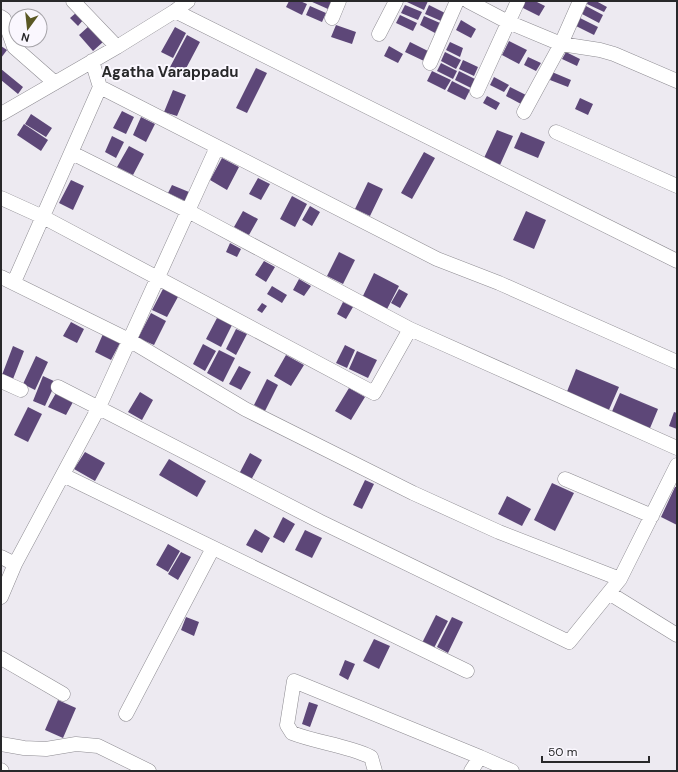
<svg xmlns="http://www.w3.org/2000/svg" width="678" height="772" viewBox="0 0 678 772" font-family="'DM Sans',sans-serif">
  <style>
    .building { fill: #5d4778 }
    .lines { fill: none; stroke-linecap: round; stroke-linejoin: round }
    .street-casing { stroke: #8e8c92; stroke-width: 15 }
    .street { stroke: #fff; stroke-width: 14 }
    .labels { text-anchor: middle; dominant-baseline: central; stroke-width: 4; stroke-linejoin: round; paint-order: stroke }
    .neighbourhood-label { font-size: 15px; font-weight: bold; fill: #28282a; stroke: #faf7fe }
  </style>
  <rect width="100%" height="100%" fill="#edeaf1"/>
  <!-- building -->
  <path class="building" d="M289,1h11l7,3 -5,11 -16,-8z
    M310,1h18l3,1 -3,7z
    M407,1h21l-4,9 -17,-8z
    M524,1h11l10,5 -6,10 -18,-9z
    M588,1h8l11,6 -3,5 -17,-8z
    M405,5l17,7 -4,8 -17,-7z
    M429,5l16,8 -4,8 -16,-7z
    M310,6l16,7 -4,9 -16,-7z
    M586,6l17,9 -4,8 -17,-9z
    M77,12l7,7 -6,7 -8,-8z
    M400,15l17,8 -4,8 -17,-8z
    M424,16l16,7 -5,10 -15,-8z
    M580,18l18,9 -4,8 -18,-9z
    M461,20l15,9 -5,9 -15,-8z
    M336,25l20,7 -4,12 -21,-7z
    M89,26l14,16 -10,9 -14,-16z
    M175,27l11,6 -13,25 -12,-6z
    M187,35l13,7 -18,34 -13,-7z
    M509,41l18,9 -8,14 -17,-9z
    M410,42l18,9 -4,10 -19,-9z
    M450,42l13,6 -3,9 -14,-7z
    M1,46l6,4 -6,8z
    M389,46l14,8 -5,9 -14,-7z
    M445,52l16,8 -5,9 -15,-8z
    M566,52l14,7 -3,7 -15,-7z
    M528,57l13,6 -5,8 -12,-6z
    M463,60l15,7 -4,9 -15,-7z
    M441,63l16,8 -4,8 -16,-8z
    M256,68l11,5 -20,40 -11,-5z
    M1,69l22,18 -5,7 -17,-14z
    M432,71l19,9 -6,10 -18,-9z
    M459,71l16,8 -4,9 -16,-8z
    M552,72l19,8 -3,7 -18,-7z
    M494,77l15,8 -5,7 -14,-7z
    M452,81l18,9 -5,10 -18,-9z
    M510,87l16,8 -5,9 -15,-8z
    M173,90l13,5 -9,21 -13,-4z
    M487,96l13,7 -4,7 -13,-7z
    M580,98l13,6 -5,11 -13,-6z
    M122,111l12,6 -8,17 -13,-6z
    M31,114l21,14 -6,9 -21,-13z
    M141,117l14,7 -9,18 -13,-7z
    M24,124l24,16 -7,11 -24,-16z
    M497,130l16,6 -13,29 -16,-7z
    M521,132l24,10 -7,16 -24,-10z
    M112,136l12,6 -8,16 -11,-6z
    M129,146l15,8 -11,21 -16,-8z
    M424,152l11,6 -23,41 -11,-6z
    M222,158l17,9 -12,23 -17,-10z
    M258,178l12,6 -9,16 -12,-6z
    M71,180l13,6 -11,24 -14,-7z
    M368,182l15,7 -13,27 -15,-7z
    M172,185l17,7 -4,9 -17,-8z
    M292,196l15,8 -12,23 -15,-8z
    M310,206l10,6 -8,14 -10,-6z
    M243,211l15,8 -9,16 -15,-8z
    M526,211l20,9 -12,29 -21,-9z
    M230,243l11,6 -4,8 -11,-5z
    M339,252l16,8 -12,24 -16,-8z
    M264,261l11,6 -9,15 -11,-7z
    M374,273l25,13 -14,27 -24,-13z
    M299,279l12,7 -7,10 -11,-6z
    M272,286l15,9 -5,8 -15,-9z
    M164,287l15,8 -12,22 -15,-7z
    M399,289l9,5 -8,14 -9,-5z
    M343,302l10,5 -7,12 -9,-5z
    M262,303l5,3 -5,7 -5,-3z
    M151,313l15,8 -12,24 -16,-7z
    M217,318l15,7 -11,22 -15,-8z
    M71,322l13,7 -7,14 -14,-7z
    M236,329l11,5 -11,21 -10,-6z
    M103,334l17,9 -9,17 -16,-8z
    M203,344l13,7 -11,20 -12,-7z
    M345,345l10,5 -8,18 -11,-5z
    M13,346l11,5 -11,28 -11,-4z
    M219,350l16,8 -12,24 -16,-9z
    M357,351l20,9 -9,18 -19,-9z
    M286,355l18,10 -13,21 -17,-10z
    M36,356l12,6 -13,28 -12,-6z
    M239,366l12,6 -10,18 -12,-6z
    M576,369l43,18 -11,25 -42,-18z
    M43,376l13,6 -11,24 -12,-5z
    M267,379l11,6 -13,26 -11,-6z
    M349,388l16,9 -14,23 -16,-9z
    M140,392l13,8 -11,20 -14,-8z
    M56,393l17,9 -7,13 -18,-8z
    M620,393l38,16 -10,24 -38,-17z
    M28,407l14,7 -14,28 -14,-7z
    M674,412l3,1v16l-8,-3z
    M85,452l20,11 -10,18 -21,-12z
    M250,453l12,7 -11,20 -12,-6z
    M169,459l37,22 -9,16 -38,-22z
    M365,480l9,4 -12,25 -9,-4z
    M552,483l22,10 -19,38 -21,-11z
    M675,487h2v38l-16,-8z
    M507,496l24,13 -9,17 -24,-12z
    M283,517l12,7 -11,19 -11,-6z
    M255,529l15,9 -8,15 -16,-8z
    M305,530l17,8 -10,20 -17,-8z
    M168,544l12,7 -12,21 -12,-7z
    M181,552l10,5 -13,23 -10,-6z
    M436,615l12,6 -14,27 -12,-5z
    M186,617l13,5 -5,14 -13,-6z
    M452,617l11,5 -15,31 -11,-6z
    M374,639l16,7 -11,23 -16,-8z
    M345,660l10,4 -7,16 -9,-5z
    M58,700l18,8 -13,30 -18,-8z
    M309,702l9,3 -8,22 -8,-3z"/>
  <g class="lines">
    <defs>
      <path id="street" d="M73,1l44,46
        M468,1l40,21 53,22 39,6 14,4 63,27
        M175,11l502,250
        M1,17l3,2 10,28 41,36
        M332,18l7,-17
        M379,34l17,-33
        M430,63l27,-62
        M100,87l337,172 62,24 178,79
        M477,91l41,-90
        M524,112l37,-68 19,-43
        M1,114l116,-67 58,-36 13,-10
        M556,132l121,54
        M72,153l116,58 222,118 267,119
        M1,198l42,19 331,176 36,-64
        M1,277l128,63 116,69 168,84 86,39 121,47
        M14,282l86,-195 -8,-26
        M1,381l20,9
        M58,387l261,134 250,121 51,-63 57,-114
        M63,475l404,196
        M565,479l87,37
        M1,557l14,7
        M609,593l68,42
        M1,597l14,-33 84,-157 118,-260
        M1,658l62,36
        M126,714l87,-166
        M1,744l23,4 22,1 30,-5 22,2 51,25
        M1,770l1,1
        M375,771l-4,-14c-25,-12 -53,-14 -79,-24l-5,-8 7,-44 186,76
        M471,771l9,-14 32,14"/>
    </defs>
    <!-- street casing -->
    <use href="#street" class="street-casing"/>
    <!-- street -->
    <use href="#street" class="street"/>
  </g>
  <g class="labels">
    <!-- neighbourhood labels -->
    <g class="neighbourhood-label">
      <text x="170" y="72">Agatha Varappadu</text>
    </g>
  </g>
  <!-- border -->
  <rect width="678" height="772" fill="none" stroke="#28282a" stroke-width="4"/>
  <!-- north arrow -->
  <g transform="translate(28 28) rotate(195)"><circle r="19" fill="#faf7fe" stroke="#a6a4a9"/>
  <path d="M0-3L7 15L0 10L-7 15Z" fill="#5a5824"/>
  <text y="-6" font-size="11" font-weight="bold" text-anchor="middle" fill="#28282a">N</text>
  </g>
  <!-- scale -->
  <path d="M542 756v6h107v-6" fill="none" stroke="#28282a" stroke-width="2"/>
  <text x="548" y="756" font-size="12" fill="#28282a" stroke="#faf7fe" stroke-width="3" paint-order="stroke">50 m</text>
</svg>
